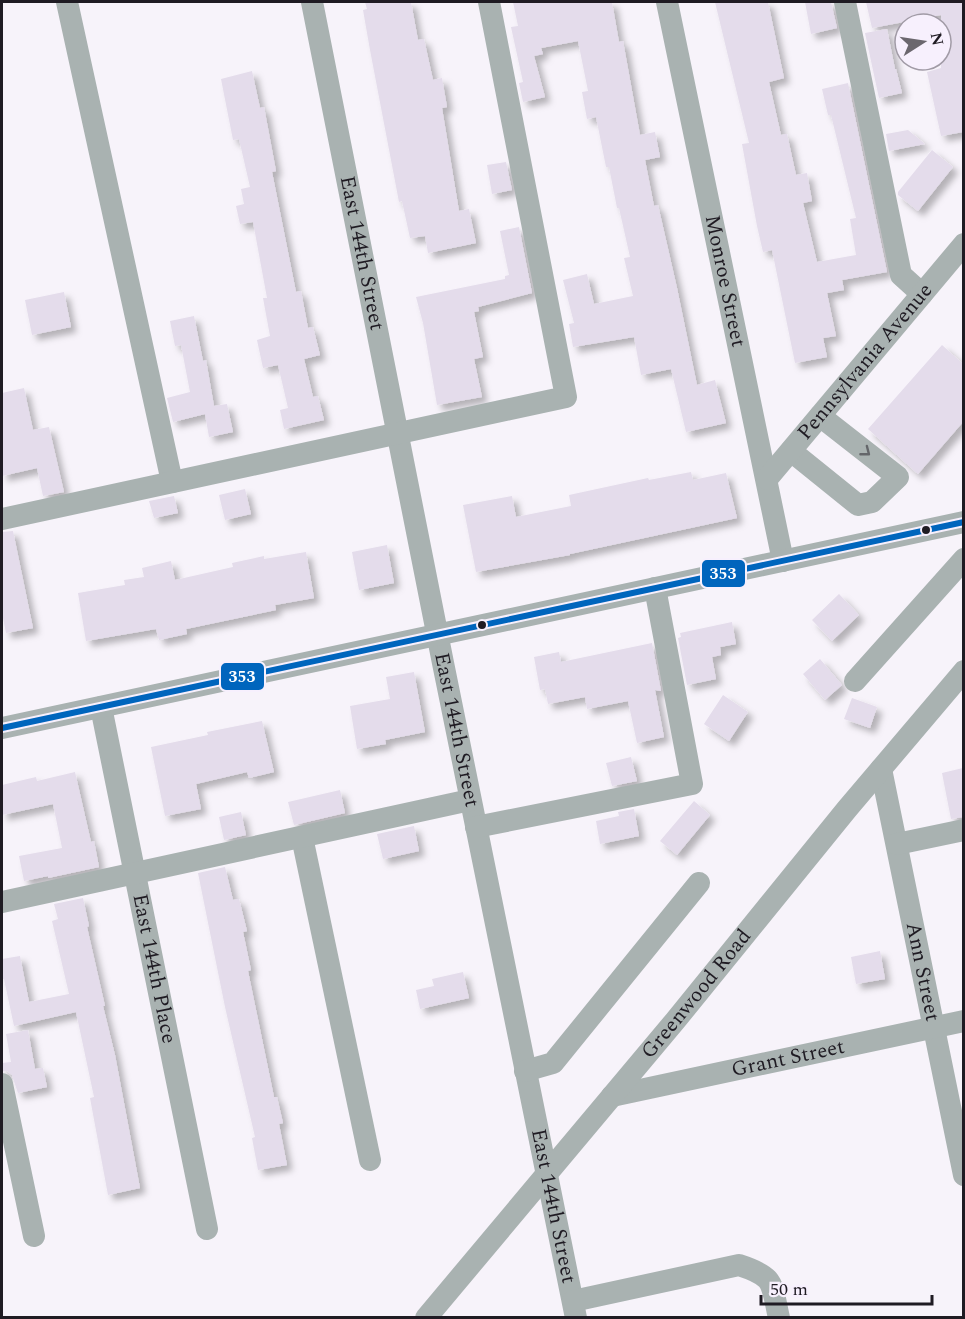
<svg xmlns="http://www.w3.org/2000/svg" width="965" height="1319" viewBox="0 0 965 1319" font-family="Spectral,serif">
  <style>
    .building { fill: #e4dceb; filter: url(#shadow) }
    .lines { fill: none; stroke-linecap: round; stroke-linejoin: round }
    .minor { stroke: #a9b2b1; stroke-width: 22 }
    .bus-1-casing { stroke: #f7f0fd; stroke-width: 10 }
    .bus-1 { stroke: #0065bd; stroke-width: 6 }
    .oneway { stroke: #64666a }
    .bus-dot { fill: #1f1b23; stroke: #f7f0fd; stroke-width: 2 }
    .labels { text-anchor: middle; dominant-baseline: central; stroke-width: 4.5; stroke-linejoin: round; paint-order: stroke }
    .street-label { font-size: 21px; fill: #1f1b23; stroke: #f7f0fd }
    .line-badge { stroke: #f7f0fd; stroke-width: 2 }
    .badge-label { font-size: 16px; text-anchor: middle; font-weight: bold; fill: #fff }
  </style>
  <defs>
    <filter id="shadow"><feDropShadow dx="5.5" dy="5.5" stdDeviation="3" flood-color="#0004"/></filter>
  </defs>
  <rect width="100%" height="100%" fill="#f7f3fa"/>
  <!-- building -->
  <path class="building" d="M365,2h46l7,38 6,-1 9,41 9,-2 5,29 -5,1 17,103 10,-2 7,34 -48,10 -3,-17 -15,2 -8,-37 -3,1 -29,-152 -7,-40 4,-1z
    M513,2h99l7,40 4,-1 17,94 15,-3 5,25 -15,3 9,46 4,-1 19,83 20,97 18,-5 11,43 -40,9 -15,-63 -30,6 -7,-38 -61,10 -4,-23 5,-1 -11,-43 24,-6 7,30 39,-8 -9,-38 6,-1 -11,-49h-2l-8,-41h-3l-10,-50 -9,2 -5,-27 6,-1 -10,-50 -37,7 2,6 -9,2 11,41 -22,5 -4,-19 4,-1 -12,-55 7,-1z
    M715,2h53l16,76 -15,4 12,53 6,-1 9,41 11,-2 5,28 -9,2 14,59 39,-7 -6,-36 6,-1 -25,-103h-3l-6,-26 26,-6 39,189 -45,8 2,10 -17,3 9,43 -13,2 4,19 -32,6 -23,-113 -9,2 -6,-26 -15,-82 7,-1z
    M805,2h26l6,26 -26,6z
    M866,2h97v130l-22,4 -14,-64 14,-4v-53l-69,13z
    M887,29l8,40h1l6,24 -23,5 -14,-65z
    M252,71l8,37 4,-1 12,64 -4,1 24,120 5,-1 7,37 5,-1 7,28 -16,4 9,38 5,-1 6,24 -40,9 -4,-19 8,-2 -10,-43 -15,3 -6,-28 13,-4 -7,-38h4l-14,-76 -13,2 -4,-18 8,-2 -3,-15 9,-2 -11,-48 -6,1 -12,-61z
    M908,130l17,14 -36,7 -3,-17z
    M932,150l21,17 -35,44 -20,-16v-3z
    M506,162l6,28 -20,4 -5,-29z
    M519,227l13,66 -54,14 1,4 -5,1 9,45 -9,2 8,38 -45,8 -14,-82 -7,-26 89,-18v-3l4,-1 -9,-44z
    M64,292l7,35 -39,8 -7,-35z
    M194,316l9,45 3,-1 8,46 13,-2 6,28 -24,5 -4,-23 -32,8 -6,-24 23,-6 -9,-47 -6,1 -5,-25z
    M942,345l21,19v58l-45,52 -50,-45z
    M24,388l9,42 16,-3 15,65 -21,4 -6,-28 -35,8v-83z
    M691,472l2,8 33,-7 11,45 -167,36v1l-94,17 -13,-67 49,-9 4,21 55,-11 -2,-11 79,-17 1,2z
    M245,489l6,25 -26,6 -6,-25z
    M174,496l4,17 -24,5 -5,-17z
    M13,531l20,97 -27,5 -4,-20v-81z
    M387,545l7,38 -35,7 -7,-38z
    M306,552l8,46 -39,7 1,5 -90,19 1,5 -28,6 -3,-11 -70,12 -8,-48 47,-8 -1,-5 20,-3 -2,-9 29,-7 4,19 58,-13 -1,-4 32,-7v3z
    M839,594l20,21 -27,26 -20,-21z
    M732,622l4,22 -16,3 1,8 -9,2 4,22 -29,6 -9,-47 3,-1 -1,-4z
    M652,643l9,48 -6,-1 9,47 -27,6 -9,-42 -41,8 -2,-12 -37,7 -3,-15 -5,1 -6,-33 25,-5 2,10z
    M820,659l22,26 -17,15 -22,-26z
    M414,672l11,60 -40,8 1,4 -29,5 -7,-43 40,-7 -4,-22z
    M723,695l25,17 -19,29 -25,-17z
    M852,698l25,9 -7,21 -26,-9z
    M262,721l12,51 -25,6 -2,-6 -51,12 5,25 -36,7 -14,-69 57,-12 -1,-3z
    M631,757l6,24 -25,5 -6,-23z
    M963,768v49l-12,2 -9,-46z
    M75,772l16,70 3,-1 5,26 -51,11v-2l-24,5 -5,-25 43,-8 -9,-44 -51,11v-30l34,-8 1,4z
    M340,790l5,23 -51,12 -6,-23z
    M694,801l16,14 -33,40 -17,-14z
    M634,809l5,27 -39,8 -4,-23 23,-5 -1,-4z
    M241,812l5,23 -22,5 -5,-23z
    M414,826l5,25 -36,8 -6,-25z
    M225,867l8,33 6,-1 8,32 -4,1 8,38 -3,1 26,126h3l6,26 -4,1 8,41 -29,5 -6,-32 3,-1 -30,-130 -27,-134z
    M83,898l6,28 -2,1 18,79h-2l12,49 25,133 -32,7 -18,-97 4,-1 -18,-85 -62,14 -10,-47h-2v-20l18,-3 9,46 40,-8 -17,-73 6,-2 -4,-15z
    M880,951l5,28 -29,5 -5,-27z
    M463,972l6,26 -49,11 -4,-19 18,-4 -2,-7z
    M28,1030l7,39 8,-1 4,19 -29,6 -6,-18 -5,-4h-5v-8l9,-1 -5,-28z"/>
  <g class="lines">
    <!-- minor -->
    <g class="minor">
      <path d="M67,2l105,480"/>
      <path id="s1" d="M312,2l131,661 133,655"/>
      <path id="s2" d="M667,2l116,559"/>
      <path d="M845,2l56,273 21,19"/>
      <path d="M791,451l67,54 14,-3 26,-25 -78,-61"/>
      <path id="s3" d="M767,479l197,-235"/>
      <path d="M2,519l564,-122 -77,-395"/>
      <path d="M855,681l109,-122"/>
      <path id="s4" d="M101,707l106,522"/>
      <path d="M2,728l962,-206"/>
      <path id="s5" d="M881,769l83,406"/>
      <path d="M476,827l216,-43 -37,-196"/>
      <path d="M302,837l68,323"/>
      <path d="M897,844l67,-14"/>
      <path d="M2,902l468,-102"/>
      <path d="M525,1071l28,-8 146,-180"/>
      <path d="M2,1084l32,152"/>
      <path id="s6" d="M612,1096l352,-75"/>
      <path d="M573,1301l166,-36c37,12 32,18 40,53"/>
      <path id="s7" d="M426,1318l249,-297 172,-212 117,-138"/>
    </g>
    <defs>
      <path id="bus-1" d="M2,728l962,-206"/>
    </defs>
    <!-- bus-1 casing -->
    <use href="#bus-1" class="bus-1-casing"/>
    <!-- bus-1 -->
    <use href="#bus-1" class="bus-1"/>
  </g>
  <!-- one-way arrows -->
  <defs><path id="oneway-chevron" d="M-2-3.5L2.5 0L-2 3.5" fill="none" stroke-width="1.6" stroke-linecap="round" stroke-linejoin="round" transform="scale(1.5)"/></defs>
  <use class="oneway" href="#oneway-chevron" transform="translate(866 452) rotate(38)"/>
  <!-- markers -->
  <g class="bus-dot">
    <circle cx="926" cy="530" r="5"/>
    <circle cx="482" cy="625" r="5"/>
  </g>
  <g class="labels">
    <!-- street labels -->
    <g class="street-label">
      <text stroke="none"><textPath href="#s1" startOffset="256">East 144th Street</textPath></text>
      <text stroke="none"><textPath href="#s2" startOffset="285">Monroe Street</textPath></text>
      <text stroke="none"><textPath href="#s3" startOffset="153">Pennsylvania Avenue</textPath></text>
      <text stroke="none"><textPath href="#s1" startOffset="742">East 144th Street</textPath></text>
      <text stroke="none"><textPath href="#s4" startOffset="267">East 144th Place</textPath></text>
      <text stroke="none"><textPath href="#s5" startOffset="207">Ann Street</textPath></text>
      <text stroke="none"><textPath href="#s7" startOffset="422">Greenwood Road</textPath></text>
      <text stroke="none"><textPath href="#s6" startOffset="180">Grant Street</textPath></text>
      <text stroke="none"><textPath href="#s1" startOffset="1228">East 144th Street</textPath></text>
    </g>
  </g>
  <g class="line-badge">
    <rect x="701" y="559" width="45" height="29" rx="6" fill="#0065bd"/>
    <rect x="220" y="662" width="45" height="29" rx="6" fill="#0065bd"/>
  </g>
  <g class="badge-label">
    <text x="723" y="579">353</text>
    <text x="242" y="682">353</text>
  </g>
  <!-- border -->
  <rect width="965" height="1319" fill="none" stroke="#1f1b23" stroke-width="6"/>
  <!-- north arrow -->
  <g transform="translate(923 42) rotate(78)"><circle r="28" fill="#f7f0fd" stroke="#a19ba6" stroke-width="1.5"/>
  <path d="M0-4.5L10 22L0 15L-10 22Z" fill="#6b676e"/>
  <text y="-9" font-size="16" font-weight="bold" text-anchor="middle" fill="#1f1b23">N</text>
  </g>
  <!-- scale -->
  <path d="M761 1295v9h171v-9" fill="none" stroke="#1f1b23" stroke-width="3"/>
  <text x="770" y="1295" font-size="18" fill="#1f1b23" stroke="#f7f0fd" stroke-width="4.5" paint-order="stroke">50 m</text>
</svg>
